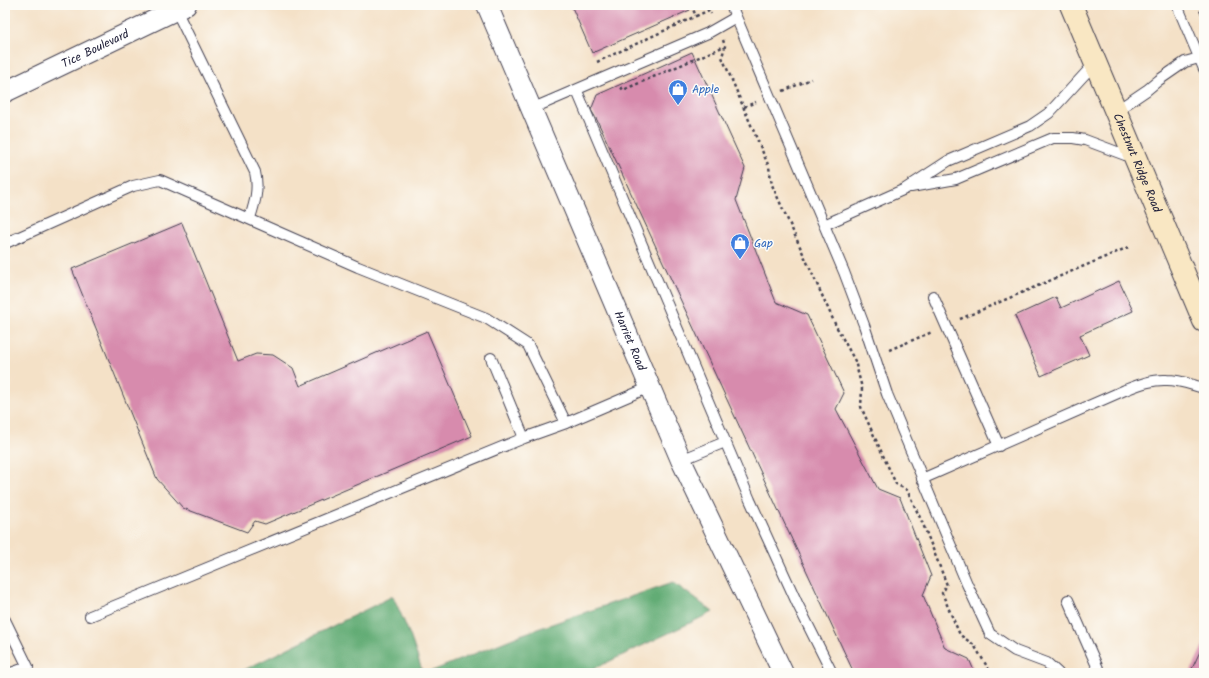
<svg xmlns="http://www.w3.org/2000/svg" width="1209" height="678" viewBox="0 0 1209 678" font-family="Kalam,sans-serif">
  <style>
    .forest { fill: #62ac75; stroke: #426758 }
    .building { fill: #d78bad }
    .lines { fill: none; stroke-linecap: round; stroke-linejoin: round }
    .lane-casing { stroke: #423f50; stroke-width: 12 }
    .street-casing { stroke: #423f50; stroke-width: 22 }
    .secondary-casing { stroke: #423f50; stroke-width: 24 }
    .path { stroke: #423f50; stroke-width: 2.5; stroke-dasharray: 3 3; stroke-linecap: butt }
    .lane { stroke: #fff; stroke-width: 10 }
    .street { stroke: #fff; stroke-width: 20 }
    .secondary { stroke: #f9e7c3; stroke-width: 22 }
    .labels { text-anchor: middle; dominant-baseline: central; stroke-width: 3; stroke-linejoin: round; paint-order: stroke }
    .street-label { font-size: 12px; fill: #22223b; stroke: #fdfcf7 }
    .shop-label { font-size: 12px; fill: #366cbe; stroke: #fdfcf7; text-anchor: start }
  </style>
  <rect width="100%" height="100%" fill="#fdfcf7"/>
  <filter id="ink" filterUnits="userSpaceOnUse"><feTurbulence type="fractalNoise" baseFrequency=".025" numOctaves="2"/><feDisplacementMap in="SourceGraphic" scale="8" xChannelSelector="R" yChannelSelector="G"/><feConvolveMatrix kernelMatrix="1 2 1 2 8 2 1 2 1" color-interpolation-filters="sRGB"/></filter>
  <filter id="wash" filterUnits="userSpaceOnUse"><feTurbulence type="fractalNoise" baseFrequency=".012" numOctaves="4" result="noise"/><feDisplacementMap in="SourceGraphic" scale="16" xChannelSelector="R" yChannelSelector="G"/><feGaussianBlur stdDeviation="0.9" result="paint"/><feColorMatrix in="noise" values="0 0 0 0 0 0 0 0 0 0 0 0 0 0 0 0 0 1.4 0 .05"/><feComposite in="paint" operator="in"/></filter>
  <g filter="url(#wash)">
    <rect width="100%" height="100%" fill="#f4e1c7"/>
    <!-- forest -->
    <path class="forest" d="M673,582l40,30 -128,61h-158l96,-39z
      M393,596l17,39 13,38h-185z"/>
    <g id="blocks">
      <!-- building -->
      <path class="building" d="M571,5h116l3,5 -98,43z
        M692,52l53,116 -9,32 40,102 31,13 37,78 -8,16 42,80 22,9 31,78 -8,19 22,53 24,11 6,14h-121l-257,-553 -6,-10 6,-15z
        M182,223l56,138 18,-7 17,1 20,13 7,18 127,-55 45,105 -207,88 -10,-3 -8,11 -64,-24 -26,-29 -85,-210z
        M1119,281l14,30 -53,24 9,20 -48,21 -26,-60 41,-19 5,11z
        M1204,643v30h-14z"/>
    </g>
  </g>
  <g filter="url(#ink)">
    <use href="#blocks" fill-opacity="0" stroke="#423f50" stroke-width="1"/>
    <g class="lines">
      <defs>
        <path id="lane" d="M731,5l113,267 20,53 23,69 80,190 23,50 25,17 32,12 11,10
          M1177,5l27,64
          M175,8l80,164c4,17 0,30 -5,46
          M577,91l173,409 48,105 34,68
          M531,109l177,-76 28,-16
          M1116,111l31,-21 12,-10 26,-18 14,-4
          M911,187l45,-8 97,-41h20l12,2 48,18
          M824,225l81,-36 43,-28 82,-35 19,-13 46,-50
          M8,242l125,-56 27,-6 198,87 128,51 42,27 38,78 84,-36
          M933,296l66,150
          M491,358l33,80 42,-15
          M681,460l44,-18
          M922,479l203,-89c13,-5 28,-11 42,-10 13,0 25,5 37,8
          M1068,600l32,73
          M90,616l434,-178
          M5,620l23,47 -17,6"/>
        <g id="street">
          <path id="s1" d="M487,5l194,455 102,213"/>
          <path id="s2" d="M5,92l181,-87"/>
        </g>
        <g id="secondary">
          <path id="s3" d="M1071,5l133,316"/>
        </g>
      </defs>
      <!-- lane casing -->
      <use href="#lane" class="lane-casing"/>
      <!-- street casing -->
      <use href="#street" class="street-casing"/>
      <!-- secondary casing -->
      <use href="#secondary" class="secondary-casing"/>
      <!-- path -->
      <path class="path" d="M691,5l5,11 13,-6 2,4
        M1198,5l6,15
        M723,40l2,6 -3,11 47,110 3,18 64,141 19,35 7,27 -1,19 35,77 11,6 16,34 24,61 -5,8 18,42 14,10 17,28
        M597,62l99,-46
        M621,87l2,3 102,-44
        M783,91l28,-12
        M744,107l12,-5
        M960,319l171,-73
        M889,350l43,-18"/>
      <!-- lane -->
      <use href="#lane" class="lane"/>
      <!-- street -->
      <use href="#street" class="street"/>
      <!-- secondary -->
      <use href="#secondary" class="secondary"/>
    </g>
  </g>
  <!-- icons -->
  <defs>
    <symbol id="shop-pin" viewBox="-11 -11 22 30"><path d="M0 17L-7.5 6A9.5 9.5 0 1 1 7.5 6Z" fill="#3f7fe0" stroke="#fdfcf7"/><path d="M-5-2.5h2.3a2.7 3.5 0 0 1 5.4 0H5L5.5 6h-11ZM-1.5-2.5h3a1.5 2.3 0 0 0-3 0Z" fill="#fff"/></symbol>
  </defs>
  <g fill-rule="evenodd">
    <use href="#shop-pin" x="667" y="78" width="22" height="30"/>
    <use href="#shop-pin" x="729" y="232" width="22" height="30"/>
  </g>
  <g class="labels">
    <!-- street labels -->
    <g class="street-label">
      <text stroke="none"><textPath href="#s2" startOffset="100">Tice Boulevard</textPath></text>
      <text stroke="none"><textPath href="#s3" startOffset="171">Chestnut Ridge Road</textPath></text>
      <text stroke="none"><textPath href="#s1" startOffset="365">Harriet Road</textPath></text>
    </g>
    <!-- shop labels -->
    <g class="shop-label">
      <text x="692" y="89">Apple</text>
      <text x="754" y="243">Gap</text>
    </g>
  </g>
  <!-- margin -->
  <rect width="1209" height="678" fill="none" stroke="#fdfcf7" stroke-width="20"/>
</svg>
